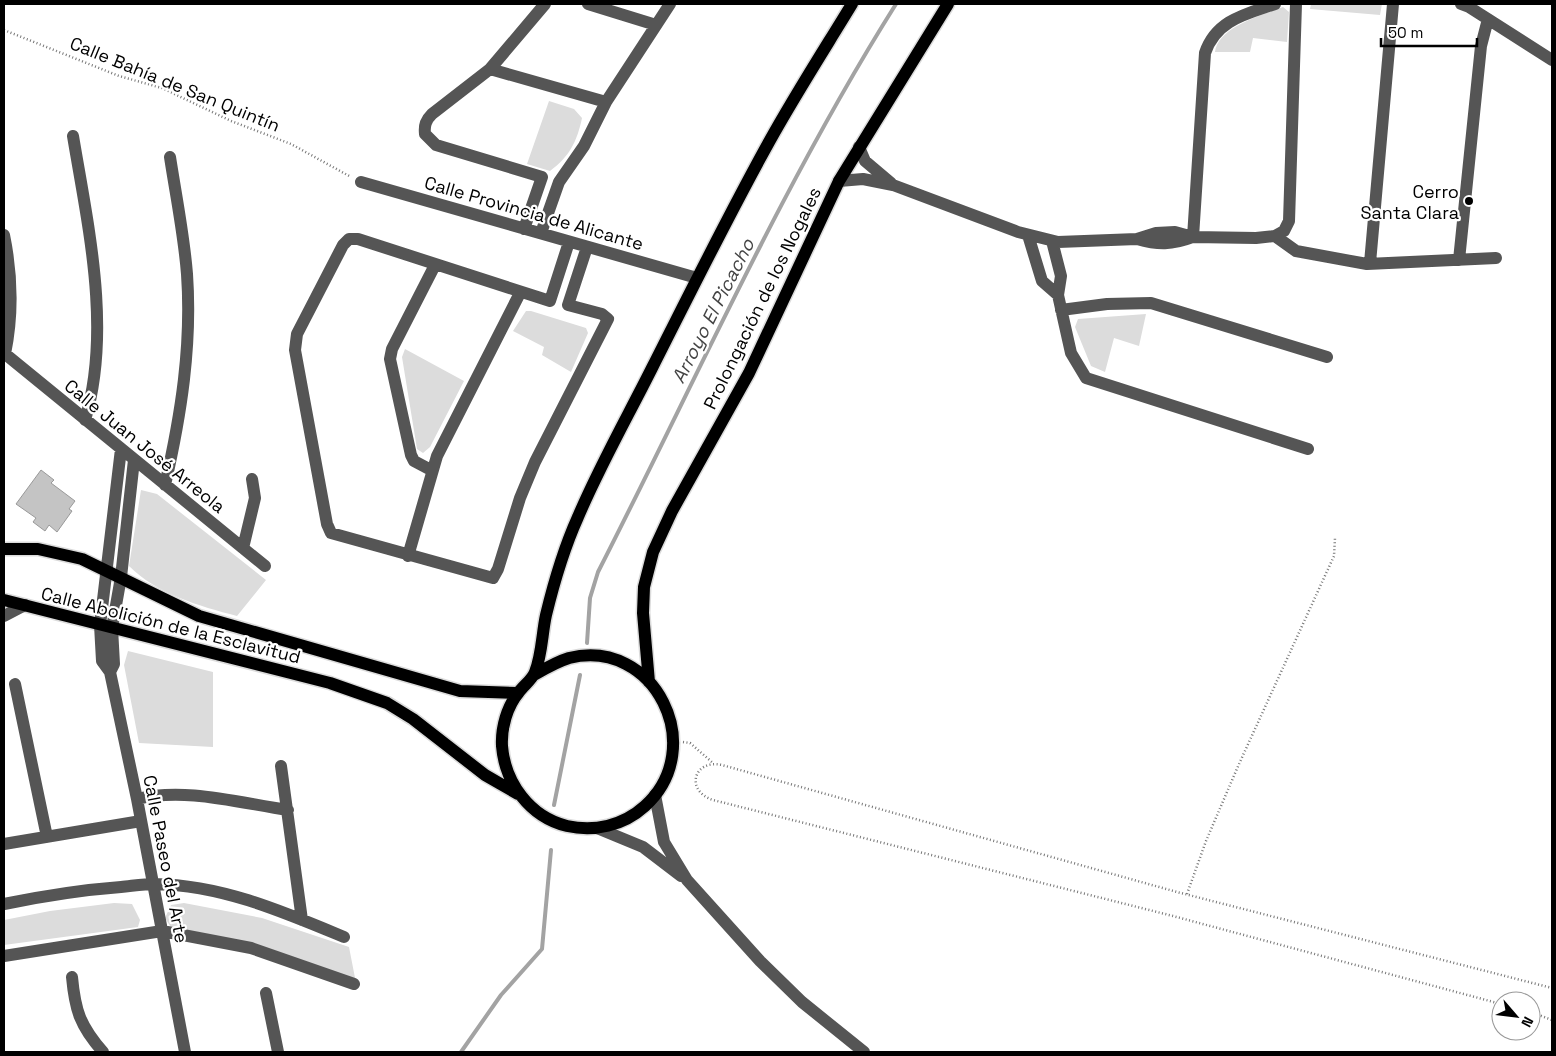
<svg xmlns="http://www.w3.org/2000/svg" width="1556" height="1056" viewBox="0 0 1556 1056" font-family="'Space Grotesk',sans-serif">
  <style>
    .green { fill: #dcdcdc }
    .lines { fill: none; stroke-linecap: round; stroke-linejoin: round }
    .stream { stroke: #a3a3a3; stroke-width: 4 }
    .building { fill: #c4c4c4; stroke: #999 }
    .major-casing { stroke: #dbdbdb; stroke-width: 15 }
    .path { stroke: #777; stroke-width: 2.5; stroke-dasharray: 1 2.5; stroke-linecap: butt }
    .minor { stroke: #555; stroke-width: 12 }
    .major { stroke: #000; stroke-width: 12 }
    .poi-dot { fill: #000; stroke: #fff; stroke-width: 2 }
    .labels { text-anchor: middle; dominant-baseline: central; stroke-width: 4.5; stroke-linejoin: round; paint-order: stroke }
    .street-label { font-size: 18px; fill: #000; stroke: #fff }
    .poi-label { font-size: 18px; fill: #000; stroke: #fff; text-anchor: end }
    .water-label { font-size: 19px; font-style: italic; fill: #444; stroke: #fff }
  </style>
  <rect width="100%" height="100%" fill="#fff"/>
  <!-- green -->
  <path class="green" d="M1311,4h71l-2,11 -70,-6z
    M1283,7l6,5 -2,30 -34,-4 -3,14h-35c3,-25 47,-37 68,-45z
    M549,101l25,8 8,9c-5,24 -13,39 -32,53l-23,-7z
    M526,311h5l55,17 2,5 -17,39 -29,-17 2,-8 -31,-16z
    M1146,314l-7,32 -25,-8 -9,34 -14,-6 -16,-39 3,-8z
    M405,349l59,32 -34,66 -7,6 -6,-4 -15,-92z
    M141,490l16,4 109,86 -29,36c-38,-10 -80,-22 -108,-50z
    M128,651l85,21v75l-74,-4 -15,-78z
    M114,903l18,1 8,16 -2,7 -134,18v-25l46,-9z
    M184,903l78,15 87,29 7,36 -184,-54 -7,-11 6,-13z"/>
  <g class="lines">
    <!-- stream -->
    <path class="stream" d="M587,643l3,-45 8,-26c97,-190 184,-387 298,-568
      M554,805l26,-130
      M461,1052l40,-57 41,-46 9,-99"/>
  </g>
  <!-- building -->
  <path class="building" d="M41,470l13,10 -3,3 24,18 -6,8 3,2 -15,21 -8,-7 -4,6 -12,-9 3,-4 -20,-14z"/>
  <g class="lines">
    <defs>
      <path id="major" d="M4,549h34l44,10 117,57 261,75 57,2
        M4,600l326,83 57,20 26,16 72,56 33,19
        M534,675c12,-7 22,-13 35,-17 86,-21 140,90 76,148 -22,20 -51,26 -78,20 -37,-9 -62,-43 -65,-80 -1,-18 5,-40 17,-54 5,-7 13,-12 16,-20 7,-17 7,-39 11,-57 8,-33 18,-67 32,-98 22,-52 50,-101 75,-151 38,-75 75,-150 116,-224 26,-47 55,-92 83,-138
        M649,682l-6,-69 1,-26 9,-35 19,-41 77,-138 90,-192 109,-177"/>
    </defs>
    <!-- major casing -->
    <use href="#major" class="major-casing"/>
    <!-- path -->
    <path class="path" d="M4,30l115,46 43,12 69,33 60,23 60,33
      M683,742l7,1 23,20
      M1187,894l19,-53 33,-77 95,-208 1,-18
      M1501,1004l-328,-88 -460,-116c-28,-9 -20,-41 9,-35l455,127 375,96
      M1531,1012l21,8"/>
    <!-- minor -->
    <path class="minor" d="M588,4l68,21
      M1461,4l8,3 83,53
      M490,69l116,33
      M73,136c15,90 39,194 12,284
      M859,147l6,14 26,22
      M839,181l24,-2 30,6 125,47 40,10 79,-3 19,-6 19,-1 18,5 63,1 19,-2 9,-5 5,-10 7,-217
      M361,182l336,96
      M524,229l18,-52 -106,-32 -11,-11c-1,-9 1,-14 7,-20l58,-45 55,-65
      M541,233l18,-51 25,-36 22,-44 64,-98
      M4,235c8,39 9,80 1,119
      M1028,235l14,46 16,14
      M1275,236l21,15 71,13 129,-6
      M1193,237l12,-184c11,-33 41,-39 70,-49
      M1137,239c21,6 35,6 56,-2
      M1052,241l9,35 -3,19 13,58 15,25 222,71
      M569,242l-19,59 -192,-62h-9l-6,6 -46,89 -2,16 32,174 4,9 162,45 5,-9 22,-71 15,-36 73,-143 -6,-5 -34,-9 19,-58
      M1459,260l22,-214 7,-27
      M1370,263l23,-259
      M1061,310l46,-6 44,-1 176,54
      M4,353l261,213
      M121,449l-21,176 2,36 8,11 27,127 48,253
      M431,470l-17,-9 -3,-6 -21,-96 2,-10 43,-84
      M165,485c16,-70 27,-139 22,-211 -3,-39 -11,-78 -17,-117
      M243,548l12,-50 -3,-19
      M408,556l29,-100 83,-163
      M4,616l21,-11
      M110,672l4,-8 -2,-36 9,-51 13,-117
      M15,684l32,153
      M281,766l21,154
      M655,795l9,47 23,38 73,81 42,41 62,50
      M137,799c48,-12 102,4 151,11
      M597,828l46,19 38,29
      M4,844l137,-23
      M4,904c39,-8 77,-14 117,-17 11,-1 22,-3 34,-3 67,1 129,28 189,53
      M4,956l158,-25 89,17 103,36
      M72,977c3,33 8,49 31,75
      M266,993l12,59"/>
    <!-- major -->
    <use href="#major" class="major"/>
  </g>
  <!-- markers -->
  <circle class="poi-dot" cx="1469" cy="201" r="5"/>
  <g class="labels">
    <!-- street labels -->
    <g class="street-label">
      <text transform="translate(175 84) rotate(22)">Calle Bahía de San Quintín</text>
      <text transform="translate(534 213) rotate(16)">Calle Provincia de Alicante</text>
      <text transform="translate(762 298) rotate(-64)">Prolongación de los Nogales</text>
      <text transform="translate(145 446) rotate(39)">Calle Juan José Arreola</text>
      <text transform="translate(171 625) rotate(14)">Calle Abolición de la Esclavitud</text>
      <text transform="translate(166 859) rotate(79)">Calle Paseo del Arte</text>
    </g>
    <!-- poi labels -->
    <g class="poi-label">
      <text x="1459" y="191">Cerro<tspan x="1459" dy="21">Santa Clara</tspan></text>
    </g>
    <!-- water labels -->
    <g class="water-label">
      <text transform="translate(713 311) rotate(-63)">Arroyo El Picacho</text>
    </g>
  </g>
  <!-- border -->
  <rect width="1556" height="1056" fill="none" stroke="#000000" stroke-width="10"/>
  <!-- north arrow -->
  <g transform="translate(1516 1016) rotate(118)"><circle r="24" fill="#ffffff" stroke="#999999"/>
  <path d="M0-4L9 19L0 12L-9 19Z" fill="#000000"/>
  <text y="-8" font-size="14" font-weight="bold" text-anchor="middle" fill="#000000">N</text>
  </g>
  <!-- scale -->
  <path d="M1381 38v8h96v-8" fill="none" stroke="#000000" stroke-width="2.5"/>
  <text x="1388" y="38" font-size="15" fill="#000000" stroke="#ffffff" stroke-width="4" paint-order="stroke">50 m</text>
</svg>
